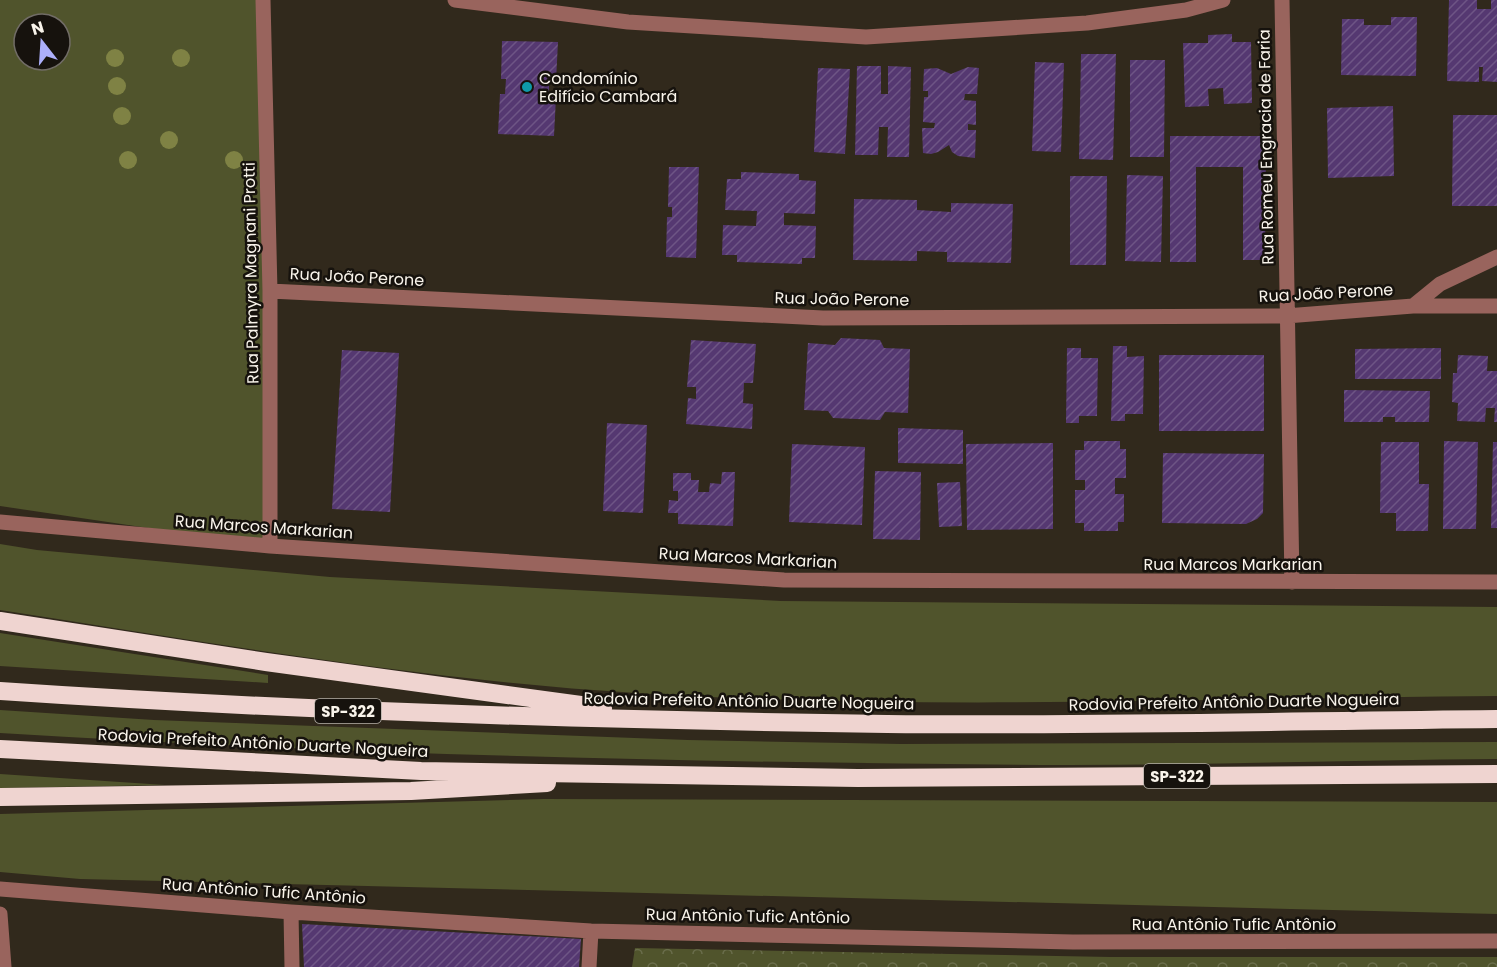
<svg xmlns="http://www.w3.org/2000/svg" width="1497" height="967" viewBox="0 0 1497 967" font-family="Poppins,sans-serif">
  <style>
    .grass { fill: #50542c; fill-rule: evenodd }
    .forest { fill: url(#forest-crowns) }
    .building { fill: url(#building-hatch) }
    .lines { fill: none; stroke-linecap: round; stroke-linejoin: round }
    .street { stroke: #99645d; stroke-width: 15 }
    .highway { stroke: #efd4d0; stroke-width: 18 }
    .tree { fill: #7f8244 }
    .culture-dot { fill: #0f9aa8; stroke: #16120d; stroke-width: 2 }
    .labels { text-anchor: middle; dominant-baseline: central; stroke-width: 5; stroke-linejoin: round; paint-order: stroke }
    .shield { fill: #16120d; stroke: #b5b0a8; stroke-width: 1.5 }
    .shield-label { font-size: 15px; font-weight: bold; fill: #f9f4eb }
    .poi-label { font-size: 16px; fill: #f9f4eb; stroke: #16120d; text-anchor: start }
    .street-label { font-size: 16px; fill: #f9f4eb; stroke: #16120d }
  </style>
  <defs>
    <pattern id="forest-crowns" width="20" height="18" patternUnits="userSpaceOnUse" patternTransform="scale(1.5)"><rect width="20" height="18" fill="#50542c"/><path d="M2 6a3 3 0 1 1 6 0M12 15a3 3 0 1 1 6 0" fill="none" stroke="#6a6d4b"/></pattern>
    <pattern id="building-hatch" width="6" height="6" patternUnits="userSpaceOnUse" patternTransform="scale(1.5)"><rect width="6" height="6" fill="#553871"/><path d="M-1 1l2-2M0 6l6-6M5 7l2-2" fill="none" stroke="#6e5585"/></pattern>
  </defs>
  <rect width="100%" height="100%" fill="#31291c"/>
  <!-- grass -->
  <path class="grass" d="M0,0h263l7,546 -270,-40zM24,24h36v36h-36z
    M0,544l37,6 293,27 451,24 716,6v89c-287,2 -574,15 -861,-3 -213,-13 -425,-50 -636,-83z
    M0,633l268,42v8l-268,-17z
    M0,710l154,10 534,20 213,4 596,-2v17c-143,1 -286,6 -429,6 -356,-2 -712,-10 -1068,-32z
    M0,774l165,11 -165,3z
    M544,799l953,3v112l-1417,-35 -80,-7v-58z"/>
  <!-- forest -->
  <path class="forest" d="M635,948l475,9h387v10h-865z"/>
  <!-- building -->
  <path class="building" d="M1449,0h28v9h14v-9h6v82l-15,-1 1,-14h-4v15l-32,-1z
    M1391,17h26l-1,59 -75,-1 1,-56h22v6h27z
    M1232,34v8h19l1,61 -28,1 -1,-16 -15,1 1,17 -24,1 -2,-64h25v-8z
    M502,41l56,1 -2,39h-7v16h7l-2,39 -56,-2 2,-40h5l1,-15h-5z
    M1081,54h35l-3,106 -34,-1z
    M1130,60h35l-1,97h-34z
    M1035,62l29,1 -3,89 -29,-1z
    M857,66h24v28h7v-28l23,1 -2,90h-22l1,-30h-9l-1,28h-23z
    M968,67l11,1 -2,26h-12l-1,6 12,1v24l-8,-1v6h8l-1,28 -17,-2 -6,-4 -3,-7 -11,7 -7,2 -8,-1 -1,-25h12l1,-5 -12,-1 1,-25h4v-6h-5l1,-22 13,-1 14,6z
    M818,68l32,1 -5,85 -31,-2z
    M1393,106l1,70 -66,2 -1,-70z
    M1453,115h44v91h-45z
    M1170,136h96l-1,124h-22v-93h-47v95h-26z
    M669,167h30l-3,91 -30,-1 1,-40h5v-10h-4z
    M741,172l58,2v6l17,1 -1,33 -31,-1v12l32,1 -1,32h-13v6l-65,-2v-7h-15l1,-30 33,1 1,-15 -32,-1 2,-31h14z
    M1127,175l36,1 -2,86 -36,-1z
    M1070,176h37l-1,89h-36z
    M854,199l63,1v10l34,2v-9l62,1 -2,59 -64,-1v-10l-30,-1v10l-64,-1z
    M841,338l39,2 4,8 26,1 -2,64 -23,-1 -5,8 -47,-2 -5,-7 -24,-1 4,-67 27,2z
    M691,340l65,4 -3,39h-9l-1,20 10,1 -1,25 -66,-5 2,-26 8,1v-12h-9z
    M1113,346h14v11l17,-1 -1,58h-18v7h-14z
    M1067,348h14v10h17l-1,58h-18v7h-13z
    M1441,348v31h-86v-30z
    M342,350l57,3 -9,159 -58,-3z
    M1159,355h105v76h-105z
    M1458,355l30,1 -1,15h10v51h-3l1,-14h-9l-1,14 -28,-1 1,-18 -6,-1 1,-29h4z
    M1344,390l86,1 -1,31h-34v-5h-12v5h-39z
    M607,423l40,2 -4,88 -40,-2z
    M898,428l65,2v34l-65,-1z
    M1084,441h36v8h6v29h-11v16h9v28h-6v9h-34v-8h-9v-33h10v-10h-10v-30h9z
    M1444,441l34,1 -2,87h-33z
    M1381,442h38v42h10l-1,47h-32v-18h-16z
    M1493,442h4v86h-6z
    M1053,443v86l-86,1 -1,-86z
    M792,444l73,3 -3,78 -73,-3z
    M1163,453l101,1 -1,59 -6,6 -11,5 -84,-1z
    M875,471l46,1 -1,68 -47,-1z
    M722,472h13l-2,54 -55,-2v-11h-10l1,-13 9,1v-10h-5v-18h18v7h8l-1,12h11l1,-9 11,1z
    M960,482l2,44 -23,1 -2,-44z
    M302,924l279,15 -2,28h-275z"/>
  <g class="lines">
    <!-- street -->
    <path class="street" d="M263,0l7,291v255
      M455,0l173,22 238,15 221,-14 99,-13 37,-10
      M1282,0l10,582
      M270,291l553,27 463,-2 127,-10h84
      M1413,306l27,-22 57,-27
      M0,522l270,24 514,34 713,2
      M0,889l291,23 300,19 482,11 424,-1
      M291,912l1,55
      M0,914l4,53
      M589,967l2,-36"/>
    <!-- highway -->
    <path class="highway" d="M0,621l266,41 337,46
      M0,691c295,20 591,29 887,33 204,2 407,-3 610,-5
      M0,749l421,22 437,7 639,-4
      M0,797l411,-6 136,-8"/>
  </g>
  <!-- trees -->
  <g class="tree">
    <circle cx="115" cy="58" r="9"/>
    <circle cx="181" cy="58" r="9"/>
    <circle cx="117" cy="86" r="9"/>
    <circle cx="122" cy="116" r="9"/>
    <circle cx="169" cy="140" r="9"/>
    <circle cx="128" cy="160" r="9"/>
    <circle cx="234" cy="160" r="9"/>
  </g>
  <!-- markers -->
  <circle class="culture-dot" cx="527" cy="87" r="6"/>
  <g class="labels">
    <!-- shield labels -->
    <g class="shield">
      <rect x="315" y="699" width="66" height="24" rx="4.5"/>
      <rect x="1144" y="764" width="66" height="24" rx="4.5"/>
    </g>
    <g class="shield-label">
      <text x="348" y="711">SP-322</text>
      <text x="1177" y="776">SP-322</text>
    </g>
    <!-- poi labels -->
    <g class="poi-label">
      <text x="539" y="78">Condomínio<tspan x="539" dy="18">Edifício Cambará</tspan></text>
    </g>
    <!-- street labels -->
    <g class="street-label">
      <text transform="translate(1266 147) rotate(-91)">Rua Romeu Engracia de Faria</text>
      <text transform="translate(251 273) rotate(-91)">Rua Palmyra Magnani Protti</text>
      <text transform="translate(357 277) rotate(3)">Rua João Perone</text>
      <text transform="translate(1326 293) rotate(-3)">Rua João Perone</text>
      <text transform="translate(842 299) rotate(1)">Rua João Perone</text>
      <text transform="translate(264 527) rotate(4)">Rua Marcos Markarian</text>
      <text transform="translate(748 558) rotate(3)">Rua Marcos Markarian</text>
      <text x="1233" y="564">Rua Marcos Markarian</text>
      <text transform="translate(749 701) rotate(1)">Rodovia Prefeito Antônio Duarte Nogueira</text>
      <text transform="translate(1234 702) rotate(-1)">Rodovia Prefeito Antônio Duarte Nogueira</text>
      <text transform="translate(263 743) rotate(3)">Rodovia Prefeito Antônio Duarte Nogueira</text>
      <text transform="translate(264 891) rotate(4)">Rua Antônio Tufic Antônio</text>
      <text transform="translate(748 916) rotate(1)">Rua Antônio Tufic Antônio</text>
      <text x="1234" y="924">Rua Antônio Tufic Antônio</text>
    </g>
  </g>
  <!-- north arrow -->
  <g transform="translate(42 42) rotate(343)"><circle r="28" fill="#16120d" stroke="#716c66" stroke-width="1.5"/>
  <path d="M0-4.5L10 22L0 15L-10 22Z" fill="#acaffb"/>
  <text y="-9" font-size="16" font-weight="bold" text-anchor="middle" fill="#f9f4eb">N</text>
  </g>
</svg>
